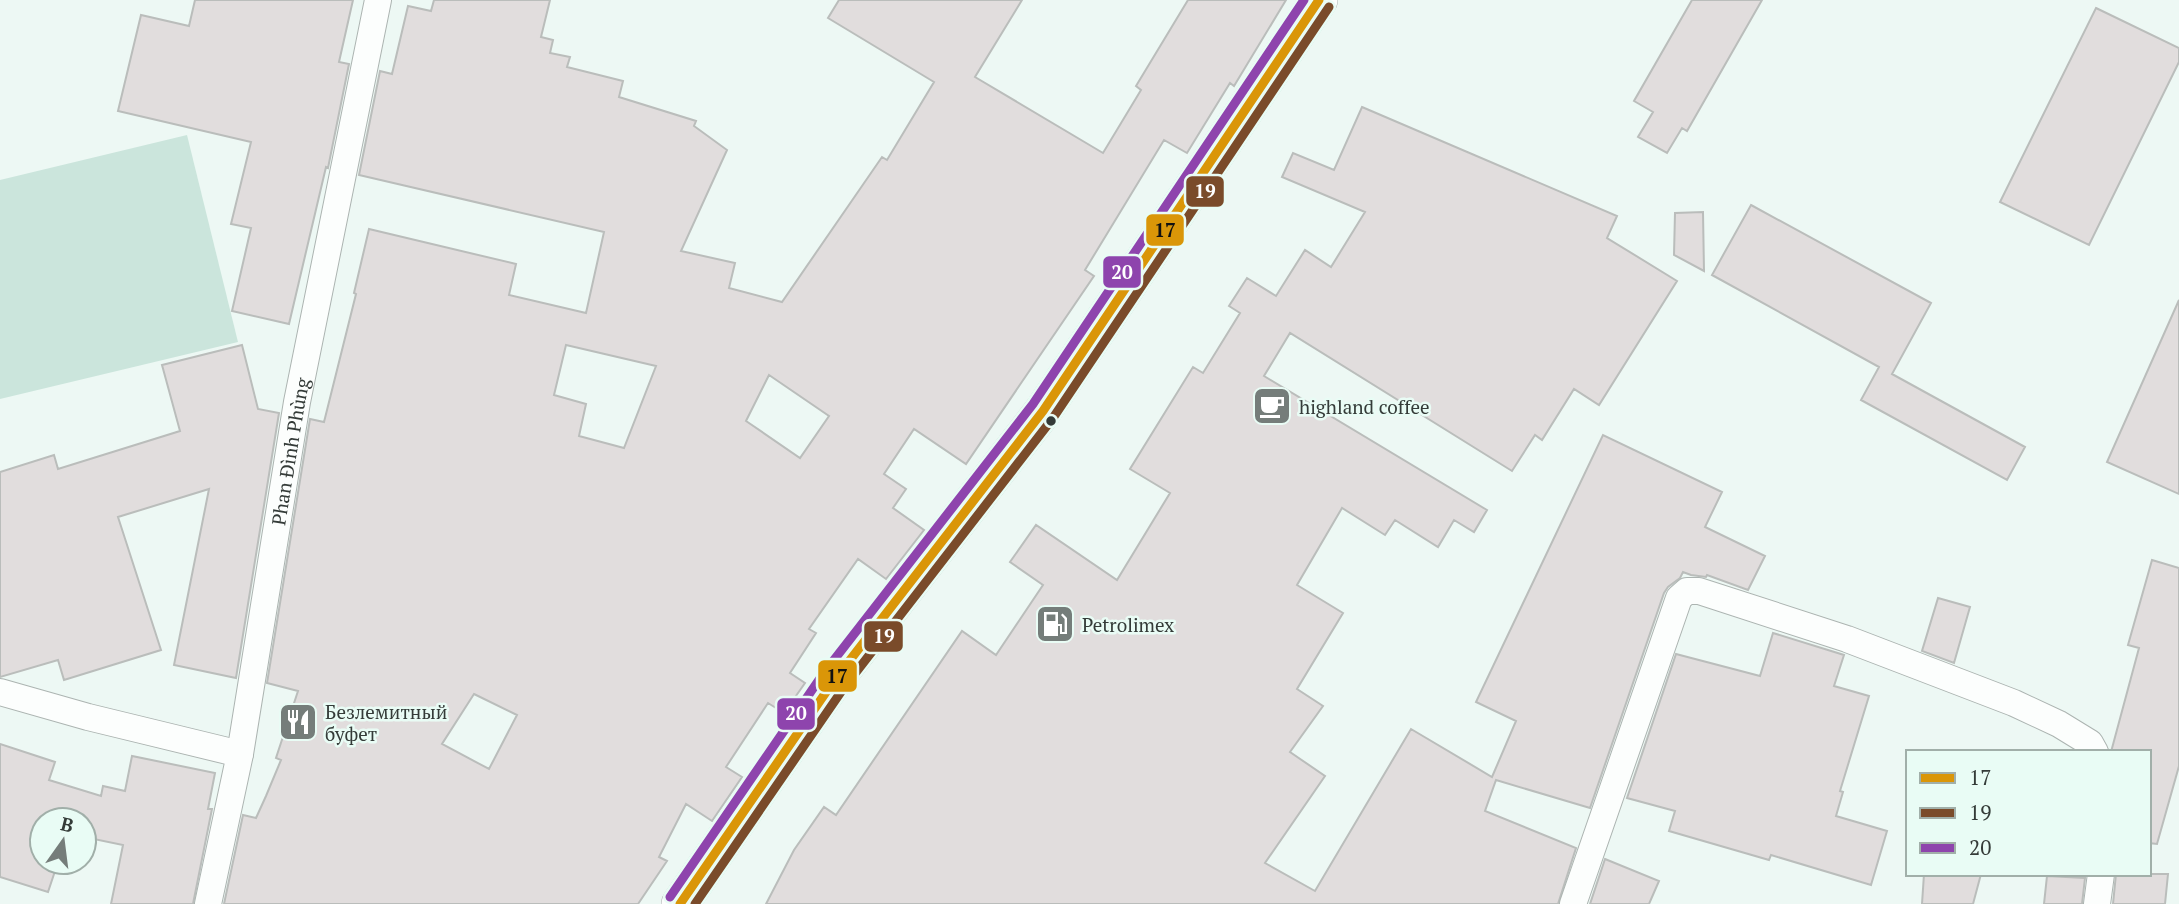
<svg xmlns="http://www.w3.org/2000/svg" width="2179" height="904" viewBox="0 0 2179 904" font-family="'PT Serif',serif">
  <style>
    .green { fill: #cbe5dc }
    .building { fill: #e1dddd; stroke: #babdbb; stroke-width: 2; fill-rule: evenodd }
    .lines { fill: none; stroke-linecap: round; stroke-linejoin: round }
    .street-casing { stroke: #acb4b1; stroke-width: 28 }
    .secondary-casing { stroke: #acb4b1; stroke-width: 38 }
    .street { stroke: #fcfefd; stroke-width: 26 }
    .secondary { stroke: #fcfefd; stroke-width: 37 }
    .bus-1-casing { stroke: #e9fcf5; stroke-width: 14 }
    .bus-2-casing { stroke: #e9fcf5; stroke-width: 14 }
    .bus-3-casing { stroke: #e9fcf5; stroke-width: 14 }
    .bus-1 { stroke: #da9608; stroke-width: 9 }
    .bus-2 { stroke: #7a4b2a; stroke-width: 9 }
    .bus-3 { stroke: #8e44ad; stroke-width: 9 }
    .bus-dot { fill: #343b38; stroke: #e9fcf5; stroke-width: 2.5 }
    .labels { text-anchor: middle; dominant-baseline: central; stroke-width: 5; stroke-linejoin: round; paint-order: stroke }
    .poi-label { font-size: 19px; fill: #343b38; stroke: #e9fcf5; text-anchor: start }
    .street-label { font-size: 19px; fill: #343b38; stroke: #e9fcf5 }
    .line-badge { stroke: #e9fcf5; stroke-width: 2.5 }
    .badge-label { font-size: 19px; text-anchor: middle; font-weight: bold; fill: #fff }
    .pale-badge-label { font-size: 19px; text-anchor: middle; font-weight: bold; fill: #111 }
  </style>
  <rect width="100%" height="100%" fill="#edf8f4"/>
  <!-- green -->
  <path class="green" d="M187,135l51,207 -238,57v-219z"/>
  <!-- building -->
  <path class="building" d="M195,0h158l-14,62 10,2 -21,104 -2,-1 -37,157 -57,-13 19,-83 -20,-4 20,-82 -133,-31 23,-96 48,11z
    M434,0h116l-9,37 12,3 -3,13 20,4 -3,10 56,14 -4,16 77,24 -2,5 33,24 -46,101 54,12 -6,25 53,14 100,-145 5,3 47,-78 -106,-64 11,-18h183l-47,77 128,76 38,-63 -5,-4 52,-86h98l-52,86 -4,-3 -43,70 -23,-13 -79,130 9,6 -128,188 -52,-35 -30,45 22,15 -13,19 31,22 -38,49 -28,-20 -49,70 7,4 -26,40 15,10 -21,30 -16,-10 -42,64 16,10 -30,44 -26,-17 -27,53 8,4 -29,43h-414l19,-89 13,3 10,-22 15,-36 -5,-2 22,-67 -31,-8 43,-264 14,3 32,-128 -2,-1 15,-64 147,35 -7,31 77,18 18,-81 -245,-57 21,-104 12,3 16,-68 23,5zM566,345l90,21 -32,82 -45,-12 7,-32 -32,-9zM769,375l60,41 -29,42 -54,-37zM474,694l43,21 -28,54 -47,-25z
    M1692,0h70l-75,131 -5,-3 -15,25 -29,-16 15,-25 -19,-11z
    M2096,8l83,40v14l-90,183 -89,-43z
    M1362,107l255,109 -10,22 70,43 -78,124 -25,-16 -32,51 -7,-5 -23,36 -222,-138 -26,43 223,134 -13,22 -20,-12 -16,27 -43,-27 -10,15 -43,-27 -45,77 46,28 -46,76 26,17 -33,46 35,24 -60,87 50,28 96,-162 81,48 24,-56 -40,-19 127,-267 119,57 -17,35 60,29 -17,34 -41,-15 -1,2 -15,-2 -8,-3 -3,6 -12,9 -4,6 -74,215 -94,-28 -11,31 91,37 -18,56h-792l28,-54 30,-43 12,8 126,-184 34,24 47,-70 -33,-23 26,-37 81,55 53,-87 -40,-24 63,-102 10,6 37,-60 -11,-7 18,-28 29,18 29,-46 26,17 34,-55 -83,-35 11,-24 41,17z
    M1751,205l180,98 -39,71 133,73 -18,33 -146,-80 18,-33 -167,-92z
    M1703,212l1,59 -30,-16 1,-42z
    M2179,300v194l-72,-32z
    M242,345l16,64 21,4 -43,265 -62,-13 35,-176 -91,28 43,133 -97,30 -6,-20 -58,17v-205l54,-17 4,14 122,-38 -18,-66z
    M2152,560l27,8v198l-22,78 -8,-1v-91h-38l28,-104 -11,-3z
    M1938,598l32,9 -16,56 -32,-12z
    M1773,633l71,22 -10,31 35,10 -29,95 3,1 -7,24 51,15 -16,54 -100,-30 -2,5 -100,-29 6,-20 -48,-13 49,-144 84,22z
    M0,744l55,18 -6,18 52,16 2,-10 22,5 7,-35 83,17 -7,36h4l-19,95h-82l12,-59 -39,-8v-17h-42v42h16l-10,30 -48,-15z
    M1605,859l54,22 -10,23h-59z
    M1924,874h57l-8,30h-51z
    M2116,874h52l-3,30h-52z
    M2047,876l38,2 -3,26h-38z"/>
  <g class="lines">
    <defs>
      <g id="street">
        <path d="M0,692l88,25 152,37"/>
        <path id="s1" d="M208,904l32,-150 57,-352 81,-402"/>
        <path d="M1573,904l106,-306 8,-7h12l148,48 167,64 45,21 31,19 5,9"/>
        <path d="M2097,904l4,-30"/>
      </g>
      <path id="secondary" d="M680,904l153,-222 210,-271 276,-411"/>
    </defs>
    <!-- street casing -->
    <use href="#street" class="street-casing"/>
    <!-- secondary casing -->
    <use href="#secondary" class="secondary-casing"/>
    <!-- street -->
    <use href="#street" class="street"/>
    <!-- secondary -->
    <use href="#secondary" class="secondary"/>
    <defs>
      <path id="bus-1" d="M680,904l153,-222 210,-271 276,-411"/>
      <path id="bus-2" d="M695,904l148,-215 210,-271 276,-411"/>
      <path id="bus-3" d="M670,897l153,-223 210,-270 271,-404"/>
    </defs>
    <!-- bus-1 casing -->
    <use href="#bus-1" class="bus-1-casing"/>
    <!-- bus-2 casing -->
    <use href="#bus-2" class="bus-2-casing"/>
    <!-- bus-3 casing -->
    <use href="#bus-3" class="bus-3-casing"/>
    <!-- bus-1 -->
    <use href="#bus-1" class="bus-1"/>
    <!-- bus-2 -->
    <use href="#bus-2" class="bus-2"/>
    <!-- bus-3 -->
    <use href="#bus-3" class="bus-3"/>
  </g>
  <!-- icons -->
  <defs>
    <symbol id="cafe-square" viewBox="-11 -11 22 22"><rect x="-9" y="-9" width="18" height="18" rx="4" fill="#757d7a" stroke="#e9fcf5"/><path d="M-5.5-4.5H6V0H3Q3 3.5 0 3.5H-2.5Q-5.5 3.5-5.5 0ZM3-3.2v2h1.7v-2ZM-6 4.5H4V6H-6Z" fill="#fff"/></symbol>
    <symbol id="fuel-square" viewBox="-11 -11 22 22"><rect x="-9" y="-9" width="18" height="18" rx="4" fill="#757d7a" stroke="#e9fcf5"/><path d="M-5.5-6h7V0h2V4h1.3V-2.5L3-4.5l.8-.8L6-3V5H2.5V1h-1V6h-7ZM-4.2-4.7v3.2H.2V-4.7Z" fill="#fff"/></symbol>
    <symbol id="restaurant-square" viewBox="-11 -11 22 22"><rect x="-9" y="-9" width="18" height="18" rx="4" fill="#757d7a" stroke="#e9fcf5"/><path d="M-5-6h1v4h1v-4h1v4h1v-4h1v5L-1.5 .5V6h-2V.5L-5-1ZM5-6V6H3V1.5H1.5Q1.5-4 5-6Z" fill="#fff"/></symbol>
  </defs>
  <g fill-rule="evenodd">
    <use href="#cafe-square" x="1250" y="384" width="44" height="44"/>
    <use href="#fuel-square" x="1033" y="602" width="44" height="44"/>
    <use href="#restaurant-square" x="276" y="700" width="44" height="44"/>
  </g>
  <!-- markers -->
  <circle class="bus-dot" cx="1051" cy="421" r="6"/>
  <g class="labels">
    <!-- poi labels -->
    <g class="poi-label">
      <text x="1299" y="406">highland coffee</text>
      <text x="1082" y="624">Petrolimex</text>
      <text x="325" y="711">Безлемитный<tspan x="325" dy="22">буфет</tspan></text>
    </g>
    <!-- street labels -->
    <g class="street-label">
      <text stroke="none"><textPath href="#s1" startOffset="460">Phan Đình Phùng</textPath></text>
    </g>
  </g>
  <g class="line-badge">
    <rect x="1185" y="175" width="40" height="33" rx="7" fill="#7a4b2a"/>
    <rect x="1145" y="213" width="40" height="34" rx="7" fill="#da9608"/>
    <rect x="1102" y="255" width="40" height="34" rx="7" fill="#8e44ad"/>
    <rect x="863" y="620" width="41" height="33" rx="7" fill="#7a4b2a"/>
    <rect x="817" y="659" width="41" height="34" rx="7" fill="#da9608"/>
    <rect x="776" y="697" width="40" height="34" rx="7" fill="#8e44ad"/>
  </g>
  <g class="badge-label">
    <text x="1205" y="198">19</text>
    <text x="1122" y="279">20</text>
    <text x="884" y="643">19</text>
    <text x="796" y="720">20</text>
  </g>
  <g class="pale-badge-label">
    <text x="1165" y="237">17</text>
    <text x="837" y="683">17</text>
  </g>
  <!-- legend -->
  <rect x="1906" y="750" width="245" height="126" fill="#e9fcf5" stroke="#a1afa9" stroke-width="2"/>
  <rect x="1920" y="773" width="35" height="10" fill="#da9608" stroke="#a1afa9" stroke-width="2"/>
  <text x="1969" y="785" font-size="21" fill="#343b38">17</text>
  <rect x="1920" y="808" width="35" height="10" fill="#7a4b2a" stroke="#a1afa9" stroke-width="2"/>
  <text x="1969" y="820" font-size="21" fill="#343b38">19</text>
  <rect x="1920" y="843" width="35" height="10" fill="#8e44ad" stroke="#a1afa9" stroke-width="2"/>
  <text x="1969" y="855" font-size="21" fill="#343b38">20</text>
  <!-- north arrow -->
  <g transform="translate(63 841) rotate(14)"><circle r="33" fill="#e9fcf5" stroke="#a1afa9" stroke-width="2"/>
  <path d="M0-5L12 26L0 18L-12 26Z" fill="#757d7a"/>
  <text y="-10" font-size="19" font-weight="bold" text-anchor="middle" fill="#343b38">B</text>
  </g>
</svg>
